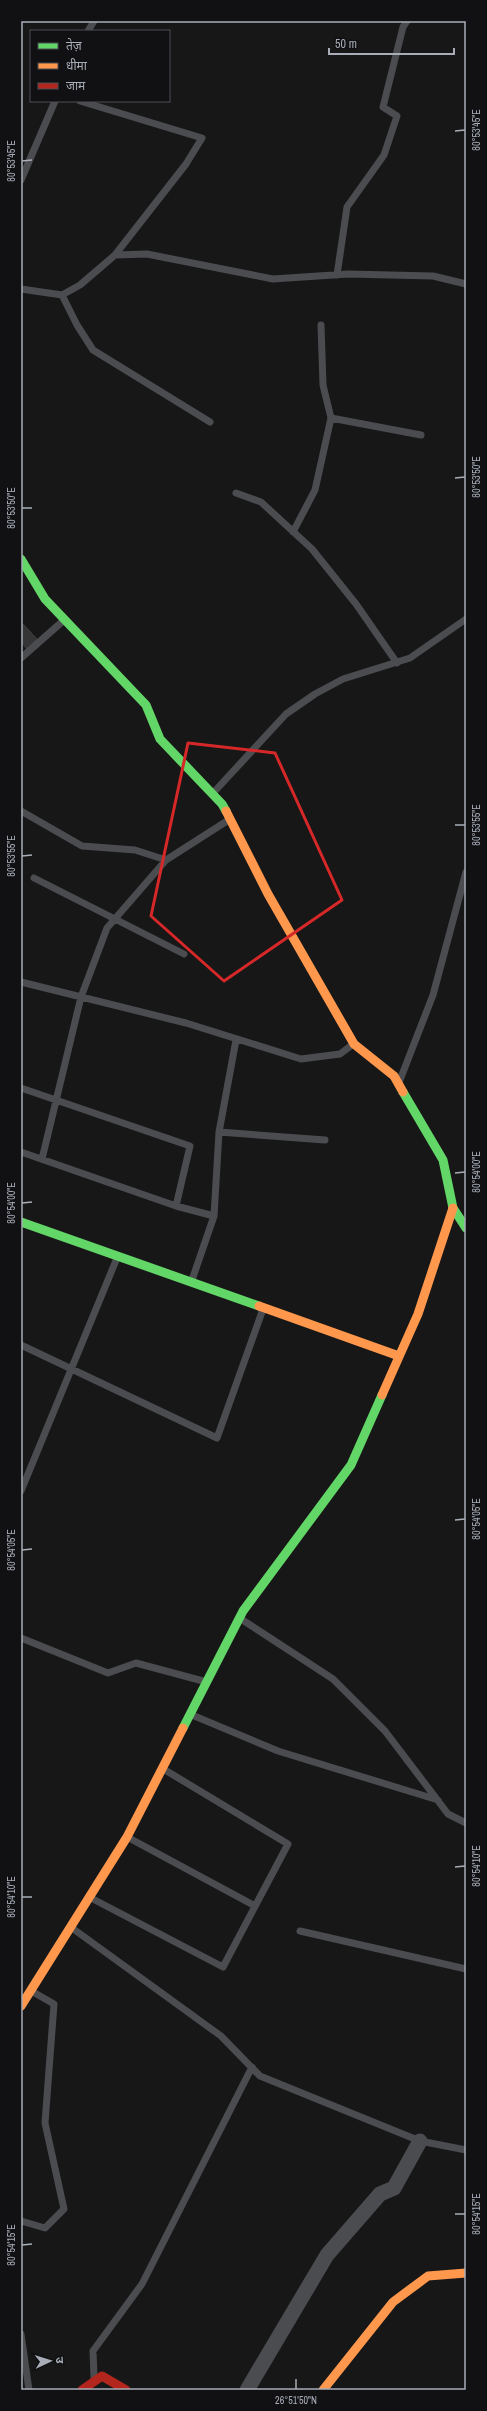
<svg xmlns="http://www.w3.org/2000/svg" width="487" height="2411" viewBox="0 0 487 2411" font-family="'Archivo Narrow','Noto Sans Devanagari',sans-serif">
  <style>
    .building { fill: #353536; stroke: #3f4043 }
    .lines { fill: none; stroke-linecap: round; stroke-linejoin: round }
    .lane { stroke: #4b4c50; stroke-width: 7 }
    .street { stroke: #4b4c50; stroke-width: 15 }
    .fast { stroke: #63d668; stroke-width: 9 }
    .slow { stroke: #ff974d; stroke-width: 9 }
    .jam { stroke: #b3261e; stroke-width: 9 }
    .marked { fill: none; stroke: #d62828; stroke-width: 3; stroke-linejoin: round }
    .ticks { fill: none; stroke: #a8adb8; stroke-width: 1.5 }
    .neatline { fill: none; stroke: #a8adb8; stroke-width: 1.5 }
    .ticks-label { font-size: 10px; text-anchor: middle; fill: #a8adb8 }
  </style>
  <rect width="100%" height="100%" fill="#171717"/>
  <!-- building -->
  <path class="building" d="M21,622l16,17 -10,10 -6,-7z"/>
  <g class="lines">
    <!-- lane -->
    <path class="lane" d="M88,31l6,-10
      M80,101l122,37 -16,26 -71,91
      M21,180l34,-79
      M337,275l10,-68 37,-52 13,-39 -14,-9 20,-80 4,-6
      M21,289l41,6 18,-10 35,-30 32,-1 126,25 75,-5 85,2 33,8
      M62,295l15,30 16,25 117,72
      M331,418l90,17
      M236,493l25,9 51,47 44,55 41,59
      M293,532l22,-42 16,-72 -8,-33 -2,-60
      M21,658l42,-37
      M214,792l72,-78 29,-20 28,-15 67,-21 56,-39
      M21,811l61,35 53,4 31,10
      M34,878l150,76
      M21,982l165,41 115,36 39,-5 12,-9
      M400,1080l33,-85 33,-123
      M21,1088l169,58 -14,60
      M219,1132l106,8
      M21,1152l155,54 38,10 -22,64
      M42,1159l39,-162 26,-69 59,-68 61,-39
      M214,1216l5,-84 17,-92
      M21,1345l196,93 46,-129
      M21,1491l96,-233
      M241,1619l92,60 52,52 63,83 18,9
      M21,1638l87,35 28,-10 67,18
      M192,1715l86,36 160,49
      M129,1838l126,68
      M91,1898l132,69 65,-123 -123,-74
      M72,1928l149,108 39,40 160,65 46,9
      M300,1931l166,38
      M21,2221l24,7 19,-19 -19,-86 9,-119 -21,-12
      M21,2334l8,56
      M94,2377l-1,-26 49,-67 110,-217"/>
    <!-- street -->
    <path class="street" d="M247,2390l80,-135 53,-61 14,-6 26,-47"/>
    <!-- fast -->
    <path class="fast" d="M21,559l24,40 101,106 14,34 62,65 4,7
      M403,1092l40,68 10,48 13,20
      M21,1222l238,84
      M183,1728l60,-117 108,-146 31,-70"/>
    <!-- slow -->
    <path class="slow" d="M226,811l42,83 86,150 40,32 9,16
      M259,1306l140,50
      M382,1395l36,-81 35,-106
      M21,2006l106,-169 56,-109
      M323,2390l70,-88 35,-26 38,-3"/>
    <!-- jam -->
    <path class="jam" d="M82,2390l20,-14 24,14"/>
  </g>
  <!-- marked area -->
  <path class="marked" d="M188,743l87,10 67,147 -118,81 -73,-65z"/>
  <!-- ticks -->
  <path class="ticks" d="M455,131l10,-1M22,161l10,-1M455,478l10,-1M22,508h10M455,825h10M22,856l10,-1M455,1173l10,-1M22,1203l10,-1M455,1520l10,-1M22,1550l10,-1M455,1867l10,-1M22,1897h10M455,2214h10M22,2245l10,-1M296,2379v10"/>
  <!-- border -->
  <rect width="487" height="2411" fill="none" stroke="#111113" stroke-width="44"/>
  <!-- legend -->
  <rect x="30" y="30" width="140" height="72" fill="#111113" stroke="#4d4f55"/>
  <rect x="38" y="43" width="20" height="6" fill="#63d668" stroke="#4d4f55"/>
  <text x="66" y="50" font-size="12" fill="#a8adb8">तेज़</text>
  <rect x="38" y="63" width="20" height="6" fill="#ff974d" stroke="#4d4f55"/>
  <text x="66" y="70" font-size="12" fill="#a8adb8">धीमा</text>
  <rect x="38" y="83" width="20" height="6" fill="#b3261e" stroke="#4d4f55"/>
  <text x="66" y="90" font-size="12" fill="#a8adb8">जाम</text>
  <!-- north arrow -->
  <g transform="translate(50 2361) rotate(86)" stroke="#111113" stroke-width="3" paint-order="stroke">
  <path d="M0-3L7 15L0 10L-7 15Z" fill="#a8adb8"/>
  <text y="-6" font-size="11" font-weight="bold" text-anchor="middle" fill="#a8adb8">उ</text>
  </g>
  <!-- scale -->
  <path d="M329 48v6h125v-6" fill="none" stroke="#a8adb8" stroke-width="2"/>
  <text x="335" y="48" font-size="12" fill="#a8adb8" stroke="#111113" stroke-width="3" paint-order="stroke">50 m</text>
  <rect x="22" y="22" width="443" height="2367" class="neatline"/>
  <g class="ticks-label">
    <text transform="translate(476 130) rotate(-90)" y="4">80°53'45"E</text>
    <text transform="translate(11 161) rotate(-90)" y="4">80°53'45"E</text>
    <text transform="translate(476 477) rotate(-90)" y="4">80°53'50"E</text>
    <text transform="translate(11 508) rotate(-90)" y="4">80°53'50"E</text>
    <text transform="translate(476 825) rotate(-90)" y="4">80°53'55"E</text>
    <text transform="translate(11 856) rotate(-90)" y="4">80°53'55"E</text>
    <text transform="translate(476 1172) rotate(-90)" y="4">80°54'00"E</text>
    <text transform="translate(11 1203) rotate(-90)" y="4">80°54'00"E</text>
    <text transform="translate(476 1519) rotate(-90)" y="4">80°54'05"E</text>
    <text transform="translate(11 1550) rotate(-90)" y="4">80°54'05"E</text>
    <text transform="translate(476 1866) rotate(-90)" y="4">80°54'10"E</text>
    <text transform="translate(11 1897) rotate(-90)" y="4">80°54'10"E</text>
    <text transform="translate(476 2214) rotate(-90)" y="4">80°54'15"E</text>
    <text transform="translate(11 2245) rotate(-90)" y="4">80°54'15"E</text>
    <text x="296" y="2404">26°51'50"N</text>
  </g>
</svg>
